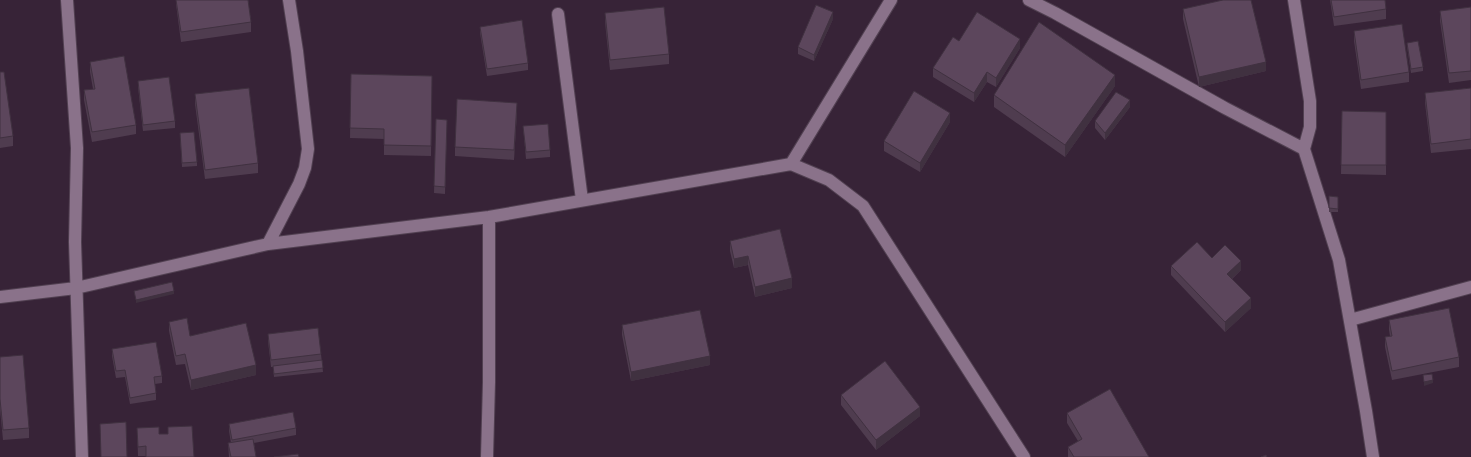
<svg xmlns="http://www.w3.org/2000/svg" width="1471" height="457" viewBox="0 0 1471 457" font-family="Quicksand,sans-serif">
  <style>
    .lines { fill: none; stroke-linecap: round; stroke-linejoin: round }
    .service-casing { stroke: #514051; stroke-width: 14 }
    .minor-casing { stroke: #514051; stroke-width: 14 }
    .service { stroke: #8a728a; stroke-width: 12 }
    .minor { stroke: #8a728a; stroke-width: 12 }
    .wall { fill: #4f3c4f }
    .shaded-wall { fill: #403140 }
    .building { fill: #5c465c; stroke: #403140 }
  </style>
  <rect width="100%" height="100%" fill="#372337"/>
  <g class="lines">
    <defs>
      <path id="service" d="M558,14l24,186"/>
      <path id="minor" d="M67,0l10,148 -2,94 7,215
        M1029,0l26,13 170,95 79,41 35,111 27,151 7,46
        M1294,0l16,101v26l-6,22
        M791,164l100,-164
        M268,244l31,-60 6,-16 3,-19 -11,-98 -8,-51
        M0,297l76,-9 192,-44 221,-27 302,-53 38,16 34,26 161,251
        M1350,320l121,-33
        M487,457l2,-75v-165"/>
    </defs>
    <!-- service casing -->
    <use href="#service" class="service-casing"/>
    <!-- minor casing -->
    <use href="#minor" class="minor-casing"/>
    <!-- service -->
    <use href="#service" class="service"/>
    <!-- minor -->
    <use href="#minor" class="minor"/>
  </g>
  <!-- wall -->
  <path class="wall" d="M176,0h72l3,22v10l-70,10 -5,-38z
    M1330,0h55l1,9v10l-52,7z
    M1471,7v73l-22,3 -9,-62v-10z
    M1183,9l83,62 -67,16 -16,-68z
    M605,13l64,41v10l-59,6 -5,-48z
    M833,19l-19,42 -16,-7v-7z
    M480,27l48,36v7l-41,6 -7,-43z
    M1354,31l55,41v10l-48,7 -7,-48z
    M959,41l61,7 -24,39 -9,-5 -13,20 -41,-25v-9z
    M1407,43l16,24v4l-12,2 -4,-27z
    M90,62l46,63v9l-44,8 -8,-42v-10l9,-1 -3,-17z
    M0,72l13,64v10l-13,2z
    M351,74l81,2 -1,80 -47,-1v-16l-34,-1z
    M138,81l37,40v7l-32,3 -5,-44z
    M1115,86l-50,71 -71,-50v-12z
    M1471,88v61l-40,4 -6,-50v-10z
    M195,94l63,69v10l-53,6 -10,-75z
    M1130,107l-25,33 -10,-12v-7z
    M1342,111l44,1v63l-45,-1z
    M517,112l-3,48 -59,-4v-9z
    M436,119l11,1 -2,74 -11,-1z
    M950,122l-30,50 -36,-21v-10z
    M523,126l27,24v7l-24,2z
    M180,136l17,26v4l-15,1z
    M1329,196l9,1v15h-9z
    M730,241l62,47 -37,9 -7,-32 -14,3 -4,-17z
    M1212,258l29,12 -9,9 19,29 -26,24 -54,-57v-9z
    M1389,320l70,37v10l-67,13 -7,-33v-10l5,-1 -1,-6z
    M169,322l21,14 66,39 -65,15 -6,-26 -9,1 -7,-34z
    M622,325l88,40 -79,16 -9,-46z
    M268,334l53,20 2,18 -49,5 -1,-10h-2l-3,-26z
    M112,349l50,27v7l-7,1 1,9v7l-26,4 -5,-27 -9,1 -4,-22z
    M0,357l29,71v10l-26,2 -3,-31z
    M841,395l79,21 -44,34 -35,-45z
    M1067,413l82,44h-81v-10l10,-6 -11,-18z
    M229,424l67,4v7l-42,8 2,14h-27l-1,-14h3l-2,-12z
    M168,427l26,30h-48v-1h-8l-1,-28 22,6h9z"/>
  <!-- shaded-wall -->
  <path class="shaded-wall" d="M833,12v7l-19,42v-6z
    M1020,39v9l-24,39v-9z
    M1266,62v9l-67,16v-10z
    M987,72v10l-13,20v-9z
    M1115,75v11l-50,71v-12z
    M1130,100v7l-25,33v-7z
    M517,103v9l-3,48v-10z
    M950,113v9l-30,50v-9z
    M748,256v9l-14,3v-9z
    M1241,261v9l-14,13v-9z
    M792,278v10l-37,9v-10z
    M174,291v3l-38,9v-3z
    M1251,298v10l-26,24v-10z
    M710,356v9l-79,16v-9z
    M256,365v10l-65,15v-10z
    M1433,380v3l-9,3v-4z
    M920,407v9l-44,34v-10z"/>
  <!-- building -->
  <path class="building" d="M176,0h72l3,22 -70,10z
    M1223,0h28l15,62 -67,15 -16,-68z
    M1331,0h54l1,9 -52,8z
    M816,5l17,7 -19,43 -16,-8z
    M664,7l5,47 -59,6 -5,-47z
    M1471,7v64l-22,2 -9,-62z
    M977,12l43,27 -24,39 -9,-6 -13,21 -41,-25 20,-31 6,4z
    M522,20l6,43 -41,6 -7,-42z
    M1039,22l76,53 -50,70 -71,-50z
    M1402,24l7,48 -48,8 -7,-49z
    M1418,41l5,26 -12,2 -4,-26z
    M124,56l12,69 -44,7 -8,-42 11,-1 -5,-27z
    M0,72h4l9,64 -13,2z
    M351,74l81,2 -1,70 -47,-1v-16l-34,-1z
    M169,77l6,44 -32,4 -5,-44z
    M249,88l9,75 -53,7 -10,-76z
    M1471,88v51l-40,5 -6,-51z
    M914,91l36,22 -30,50 -36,-22z
    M1116,92l14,8 -25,33 -10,-12z
    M457,99l60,4 -3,47 -59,-3z
    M1342,111l44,1v53h-45z
    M436,119l11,1 -2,67 -11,-1z
    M548,124l2,26 -24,2 -3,-26z
    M194,132l3,30 -15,1 -2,-30z
    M1329,196l9,1v12l-9,-1z
    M780,229l12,49 -37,9 -7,-31 -14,3 -4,-18z
    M1197,242l15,16 13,-13 16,16 -14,13 24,24 -26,24 -54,-56z
    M172,282l2,9 -38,9 -2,-9z
    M1449,308l10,49 -67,14 -7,-34 7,-1 -3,-16z
    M700,310l10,46 -79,16 -9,-47z
    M187,318l3,18 56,-13 10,42 -65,15 -6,-26 -9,2 -7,-34z
    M318,328l3,26 -50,6 -3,-26z
    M156,342l6,34 -8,1 2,16 -26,5 -5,-28 -9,1 -4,-22z
    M23,355l6,73 -26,2 -3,-31v-42z
    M322,360l1,8 -49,6 -1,-8z
    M885,361l35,46 -44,33 -35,-45z
    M1432,374l1,6 -9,2 -1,-7z
    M1110,389l39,68h-75l-6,-10 14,-8 -15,-26z
    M293,412l3,16 -64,12 -3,-16z
    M126,422l1,35h-26l-1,-33z
    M192,426l2,31h-48v-11l-8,1 -1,-19 22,-1v7h9v-7z
    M253,439l3,18h-25l-3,-14z
    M298,454l1,3h-25z
    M1266,455l1,2h-6z"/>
</svg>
